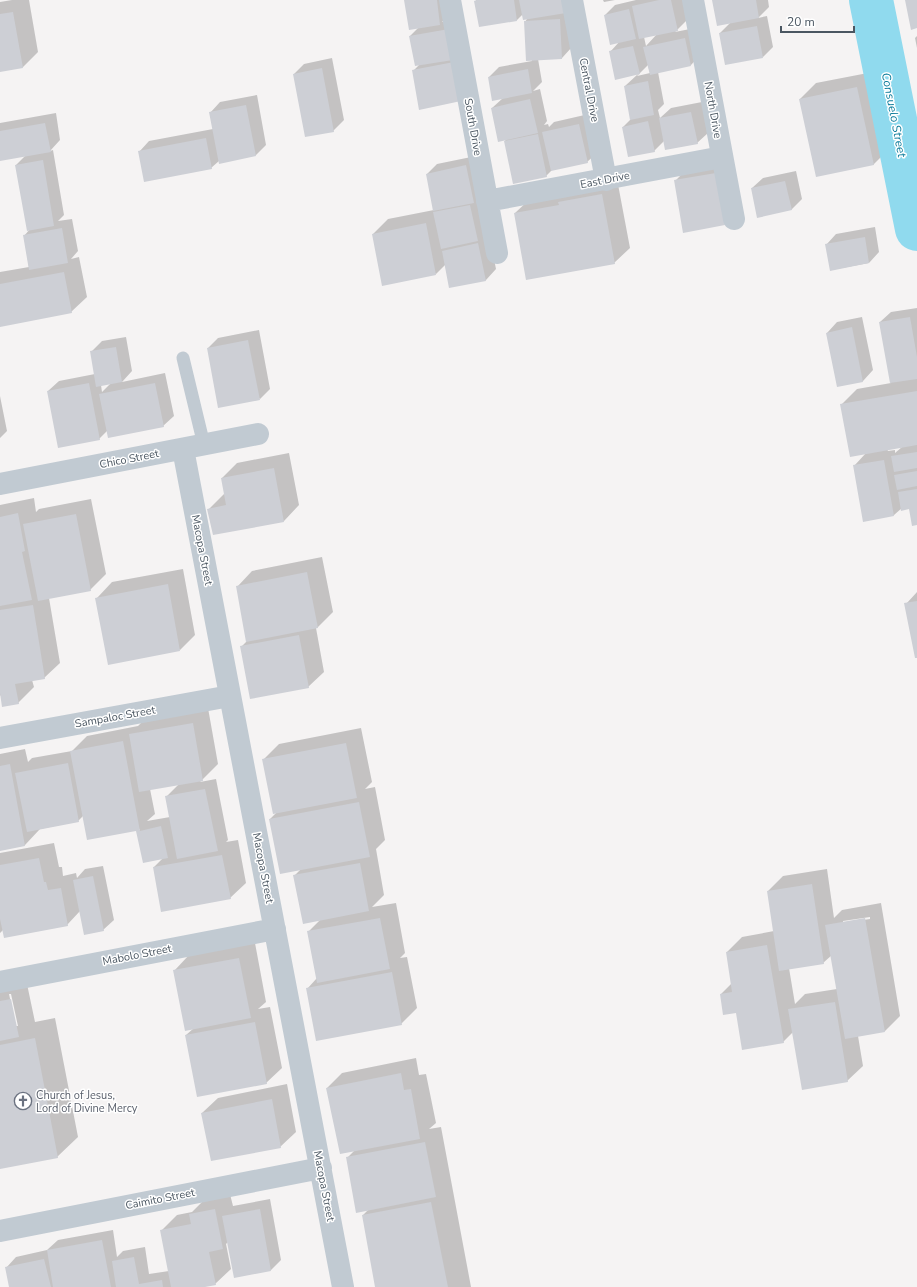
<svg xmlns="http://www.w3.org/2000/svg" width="917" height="1287" viewBox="0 0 917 1287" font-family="'Nunito Sans',sans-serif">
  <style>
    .shadow { fill: #0003; fill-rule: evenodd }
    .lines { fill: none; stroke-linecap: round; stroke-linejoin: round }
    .river { stroke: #90daee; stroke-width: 44 }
    .building { fill: #cdcfd5 }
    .lane { stroke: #c1cad2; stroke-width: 13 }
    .street { stroke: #c1cad2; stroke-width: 22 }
    .labels { text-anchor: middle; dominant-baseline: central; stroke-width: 3; stroke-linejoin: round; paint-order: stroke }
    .street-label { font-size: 11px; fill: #4a5661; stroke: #fff }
    .worship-label { font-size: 11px; fill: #5b616d; stroke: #fff; text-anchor: start }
    .water-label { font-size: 12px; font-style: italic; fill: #0c7c9b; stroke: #fff }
  </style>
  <rect width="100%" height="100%" fill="#f5f3f3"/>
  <!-- shadow -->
  <path class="shadow" d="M12,0h17l9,52 -15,15 -23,4v-69z
    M405,0h43l2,14 -8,8 17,-2 12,70 -58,-19 6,-6 -9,-29 9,-9z
    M476,0h100l-4,47 -10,11 -24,1 4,23 -9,9 7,-2 7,32 -3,4 4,-1 1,3 5,-5 35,-8 9,38 -11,10 -35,8 -6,6 -32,7 -9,-44 -13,-31 11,-10 -14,-21 10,-10 33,-6 -7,-39 2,-3 -4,-5 -6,6 -37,6z
    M603,0h12l-11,2z
    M636,0h47l5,19 -13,13 20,-4 6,26 -10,11 -33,7 6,32 -6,6 2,8 11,-10 31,-6 6,31 -11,10 -33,-2 -10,10 -31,-24 8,-8 -6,-33 13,-12 -28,-22 10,-11 -15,-26 10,-10zM657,34l-11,12 -2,-9zM648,65l2,8 -13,3z
    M713,0h55l1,7 -11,11 9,-2 6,31 -10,10 -43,-24 11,-11z
    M917,36v12l-2,-10z
    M332,58l12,62 -11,11 -39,-57 10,-10z
    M873,72l16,77 -16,16 -73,-66 16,-16z
    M257,95l9,50 -10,10 -36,7 -1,-1 -8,7 -72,-16 10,-11 64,-12 -3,-16 10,-11z
    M56,113l4,27 -10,11 3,-1 11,65 -6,6 14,-2 6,32 -7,8 8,-2 8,40 -16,15 -71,14v-54l29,-5 -5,-31 6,-7 -14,-64 10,-10 -26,5v-37z
    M476,156l13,77 7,36 -10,11 -36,7 -4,-23 -10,10 -63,-40 15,-15 46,-9 -7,-36 10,-10z
    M726,163l9,51 -60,-33 11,-11z
    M796,171l6,28 -11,11 -39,-22 11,-10z
    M617,179l13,69 -16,15 -99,-50 16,-15z
    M875,227l4,25 -10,11 -38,7 -5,-25 10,-11z
    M917,308v216l-7,-16h-8l-8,7 -30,6 -10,-55 12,-13 -25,-48 16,-16 34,-6 -11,-61 11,-10zM902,447l-7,6v-3l-7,1 -1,-2z
    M862,317l11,53 -10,11 -25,5 -11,-53 10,-11z
    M259,330l11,59 -10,10 -52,-51 10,-10z
    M126,337l6,34 -10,11 43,-9 9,43 -11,10 -56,5 -8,8 -51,-48 11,-10 36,-7 -4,-22 11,-11zM111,383l-9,9 -1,-7z
    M0,396l7,35 -7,7z
    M289,453l10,52 -15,16 -75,-12 16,-16 -3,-15 15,-15z
    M34,498l2,14 3,-3 52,-10 15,75 -16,16 -41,8 11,65 -16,15 -12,2 2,7 -16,16 -17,-8 -1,1v-191z
    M322,557l11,55 -16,16h-1l8,44 -16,15 -67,-40 6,-6 -10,-54 15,-16z
    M183,569l12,66 -15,15 -83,-52 15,-16z
    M917,592v65l-11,-53z
    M208,708l10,56 -18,18 16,-3 12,61 -2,2 12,-2 8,43 -16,15 -76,-31 9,-9 -26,-26 3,-3 -52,10 -5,-23 -5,5 -38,8 -15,16 -25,5v-96l25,-5 3,13 4,-4 40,-7 15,-15 51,-10 7,-7zM179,784l-13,13 4,20 -23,4 8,-7 -5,-25z
    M361,728l11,54 -7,7 10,-2 10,53 -9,9 8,46 -12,12 24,-4 9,50 -5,5 7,-1 10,51 -16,16 -94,-35 10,-11 -9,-46 12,-12 -26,-44 7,-7 -31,-50 7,-7 -14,-52 16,-16z
    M54,843l5,24h3l1,9 13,-3 1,5 8,-9 18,-3 11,54 -11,10 -23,-19 -13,14 -64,5 -3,3v-80z
    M827,869l7,49 8,-8 39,-7 19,113 -15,15 -27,5 5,30 -16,15 -54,-49 -10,10 -46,-30 -16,-18 11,-11 -5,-31 15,-15 32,-6 -6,-40 15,-15zM870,917v2l-27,4v-2zM832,955l5,34 -32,5 -10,10 -6,-36 34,-5z
    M255,943l11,59 -8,7 12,-2 12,61 -16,15 -80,-48 8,-7 -20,-57 15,-16z
    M27,984l8,38 20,-4 23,119 -21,20 -57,11v-179zM9,994h2l7,32h-2z
    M416,1058l3,17 7,-1 10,49 -7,6 12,-2 30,160h-95l-13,-72 6,-6 -22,-51 7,-7 -27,-63 15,-15z
    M287,1084l9,48 -16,15 -78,-34 16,-15z
    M230,1194l3,12 37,-7 11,61 -10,10 -36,7 -7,-35 -2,2 5,25 -16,15 -15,3h-191h1l-4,-19 10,-11 31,-7 11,-10 55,-10 4,27 6,-6 22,-4 4,27 20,-3 -8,-40 16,-16 15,-3 13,-13z"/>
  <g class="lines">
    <!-- river -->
    <path class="river" d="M871,0l46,229"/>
  </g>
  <!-- building -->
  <path class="building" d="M404,0h33l3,25 -31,5z
    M477,0h37l3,21 -38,6 -5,-26z
    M519,0h45l2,13 -43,7z
    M659,0h12l7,31 -39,8 -7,-33z
    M712,0h44l3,18 -42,8z
    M905,0h12v28l-6,2z
    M629,9l7,30 -26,6 -6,-30z
    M13,12l10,56 -23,4v-58z
    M560,19l2,40 -36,2 -2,-40z
    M757,26l6,32 -38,7 -6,-32z
    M449,29l4,31 -38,6 -6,-30z
    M685,38l6,28 -41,9 -7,-28z
    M633,46l7,28 -25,6 -6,-29z
    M454,62l7,39 -42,9 -7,-40z
    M322,68l12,64 -29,5 -12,-63z
    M528,69l4,24 -40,8 -4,-24z
    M648,81l6,34 -24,5 -6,-34z
    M857,87l17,78 -58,12 -17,-78z
    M530,99l8,34 -40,9 -7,-34z
    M246,105l10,51 -37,8 -10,-52z
    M691,112l7,32 -33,6 -6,-32z
    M648,121l7,31 -27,5 -6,-30z
    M45,123l6,29 -51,9v-30z
    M579,124l9,39 -37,8 -9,-39z
    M538,134l9,43 -34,7 -9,-43z
    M206,138l6,31 -68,13 -6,-31z
    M43,160l11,66 -27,5 -12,-66z
    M466,165l8,38 -41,8 -7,-37z
    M716,173l9,52 -42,8 -9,-53z
    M785,181l7,29 -35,8 -6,-30z
    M602,194l13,70 -89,16 -12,-67 45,-8 -1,-3z
    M470,205l8,36 -37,8 -8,-37z
    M426,223l10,52 -54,11 -10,-52z
    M62,228l6,35 -39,7 -6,-35z
    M865,237l4,26 -39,8 -5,-27z
    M478,243l8,38 -37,7 -7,-37z
    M64,272l8,41 -72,14v-43z
    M910,317l7,40v22l-27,4 -11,-61z
    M852,327l11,55 -26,5 -11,-54z
    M248,340l12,60 -42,8 -11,-60z
    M116,347l6,35 -26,5 -6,-36z
    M89,383l11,57 -42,8 -11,-57z
    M155,383l9,44 -56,11 -9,-44z
    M917,391v54l-67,12 -10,-53z
    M917,452v16l-23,4 -3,-16z
    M884,460l10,56 -31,6 -10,-57z
    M274,468l10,54 -71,13 -6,-26 19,-4 -5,-27z
    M917,471v15l-20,4 -3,-15z
    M917,489v36l-5,1 -3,-17 -8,2 -3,-19z
    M18,513l7,38 -3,1 10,48 -32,6v-89z
    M76,514l15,77 -53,10 -15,-77z
    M307,572l11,56 -72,14 -10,-56z
    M168,584l12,67 -72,14 -13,-67z
    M917,601v57h-2l-11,-55z
    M33,605l12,74 -30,5 4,20 -17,3 -2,-14v-83z
    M299,635l10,53 -59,11 -10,-53z
    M193,723l10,58 -64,11 -10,-58z
    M123,741l17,90 21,-5 7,32 -25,5 -7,-32 -49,9 -17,-89z
    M346,743l11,55 -84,16 -11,-55z
    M68,763l11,59 -52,10 -12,-59z
    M10,764l15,82 -25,5v-85z
    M205,789l13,62 -41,8 -12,-63z
    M359,802l11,55 -90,17 -11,-55z
    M222,855l9,44 -70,13 -8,-45z
    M39,858l5,24h2l2,8 13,-2 7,38 -64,12 -4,-19v-54z
    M360,863l9,48 -66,13 -10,-49z
    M93,876l11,55 -20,4 -11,-55z
    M812,884l12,80 -45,7 -12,-80z
    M380,918l10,51 -73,14 -10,-52z
    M865,918l20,114 -40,7 -20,-114z
    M767,945l17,98 -42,7 -6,-37 -13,2 -3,-21 12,-2 -6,-40z
    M239,958l12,60 -66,13 -12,-61z
    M392,972l10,53 -86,16 -10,-53z
    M11,999l8,38 -19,4v-40z
    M835,1002l13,80 -46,8 -14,-81z
    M255,1022l12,62 -70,13 -12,-62z
    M35,1038l23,120 -58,11v-124z
    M401,1073l3,17 7,-1 9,50 -80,15 -14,-66z
    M272,1099l9,49 -70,13 -10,-48z
    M425,1142l11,55 -80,16 -10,-56z
    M431,1202l17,85h-73l-13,-72z
    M215,1209l8,40 -14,3 7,33 -11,2h-34l-11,-57 31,-6 -2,-10z
    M260,1209l11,62 -37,7 -12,-62z
    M102,1240l9,47h-58l-6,-37z
    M134,1257l5,27 23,-4 1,7h-47l-4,-26z
    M44,1259l7,28h-42l-4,-20z"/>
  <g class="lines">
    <!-- lane -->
    <path class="lane" d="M183,358l21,87"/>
    <!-- street -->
    <path class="street" d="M450,0l47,253
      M572,0l34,180
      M693,0l41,219
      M487,201l235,-44
      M183,449l160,838
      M0,484l258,-50
      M0,738l230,-42
      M0,982l275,-53
      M0,1231l321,-63"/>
  </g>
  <!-- icons -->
  <defs>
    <symbol id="church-ring" viewBox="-11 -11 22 22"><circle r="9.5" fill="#fff" stroke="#6b7280" stroke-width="1.5"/><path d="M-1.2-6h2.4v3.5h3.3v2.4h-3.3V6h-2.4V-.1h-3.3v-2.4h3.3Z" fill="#6b7280"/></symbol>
  </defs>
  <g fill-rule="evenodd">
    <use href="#church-ring" x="13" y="1091" width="20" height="20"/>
  </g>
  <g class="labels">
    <!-- street labels -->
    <g class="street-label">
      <text transform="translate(589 90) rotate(79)">Central Drive</text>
      <text transform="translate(713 110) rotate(80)">North Drive</text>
      <text transform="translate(473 127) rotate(80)">South Drive</text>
      <text transform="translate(605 180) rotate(-11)">East Drive</text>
      <text transform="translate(129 459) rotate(-11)">Chico Street</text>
      <text transform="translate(202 550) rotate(79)">Macopa Street</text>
      <text transform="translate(115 717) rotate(-10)">Sampaloc Street</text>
      <text transform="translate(263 868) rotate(79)">Macopa Street</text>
      <text transform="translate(137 955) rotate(-11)">Mabolo Street</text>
      <text transform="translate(324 1186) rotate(79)">Macopa Street</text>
      <text transform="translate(160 1199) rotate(-11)">Caimito Street</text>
    </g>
    <!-- worship labels -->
    <g class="worship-label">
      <text x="36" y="1095">Church of Jesus,<tspan x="36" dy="13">Lord of Divine Mercy</tspan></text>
    </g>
    <!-- water labels -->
    <g class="water-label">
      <text transform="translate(894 115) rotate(79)">Consuelo Street</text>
    </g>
  </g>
  <!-- scale -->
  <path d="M781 26v6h73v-6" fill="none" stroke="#4a5661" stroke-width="2"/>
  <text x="787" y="26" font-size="12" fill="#4a5661" stroke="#ffffff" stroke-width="3" paint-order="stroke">20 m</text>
</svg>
